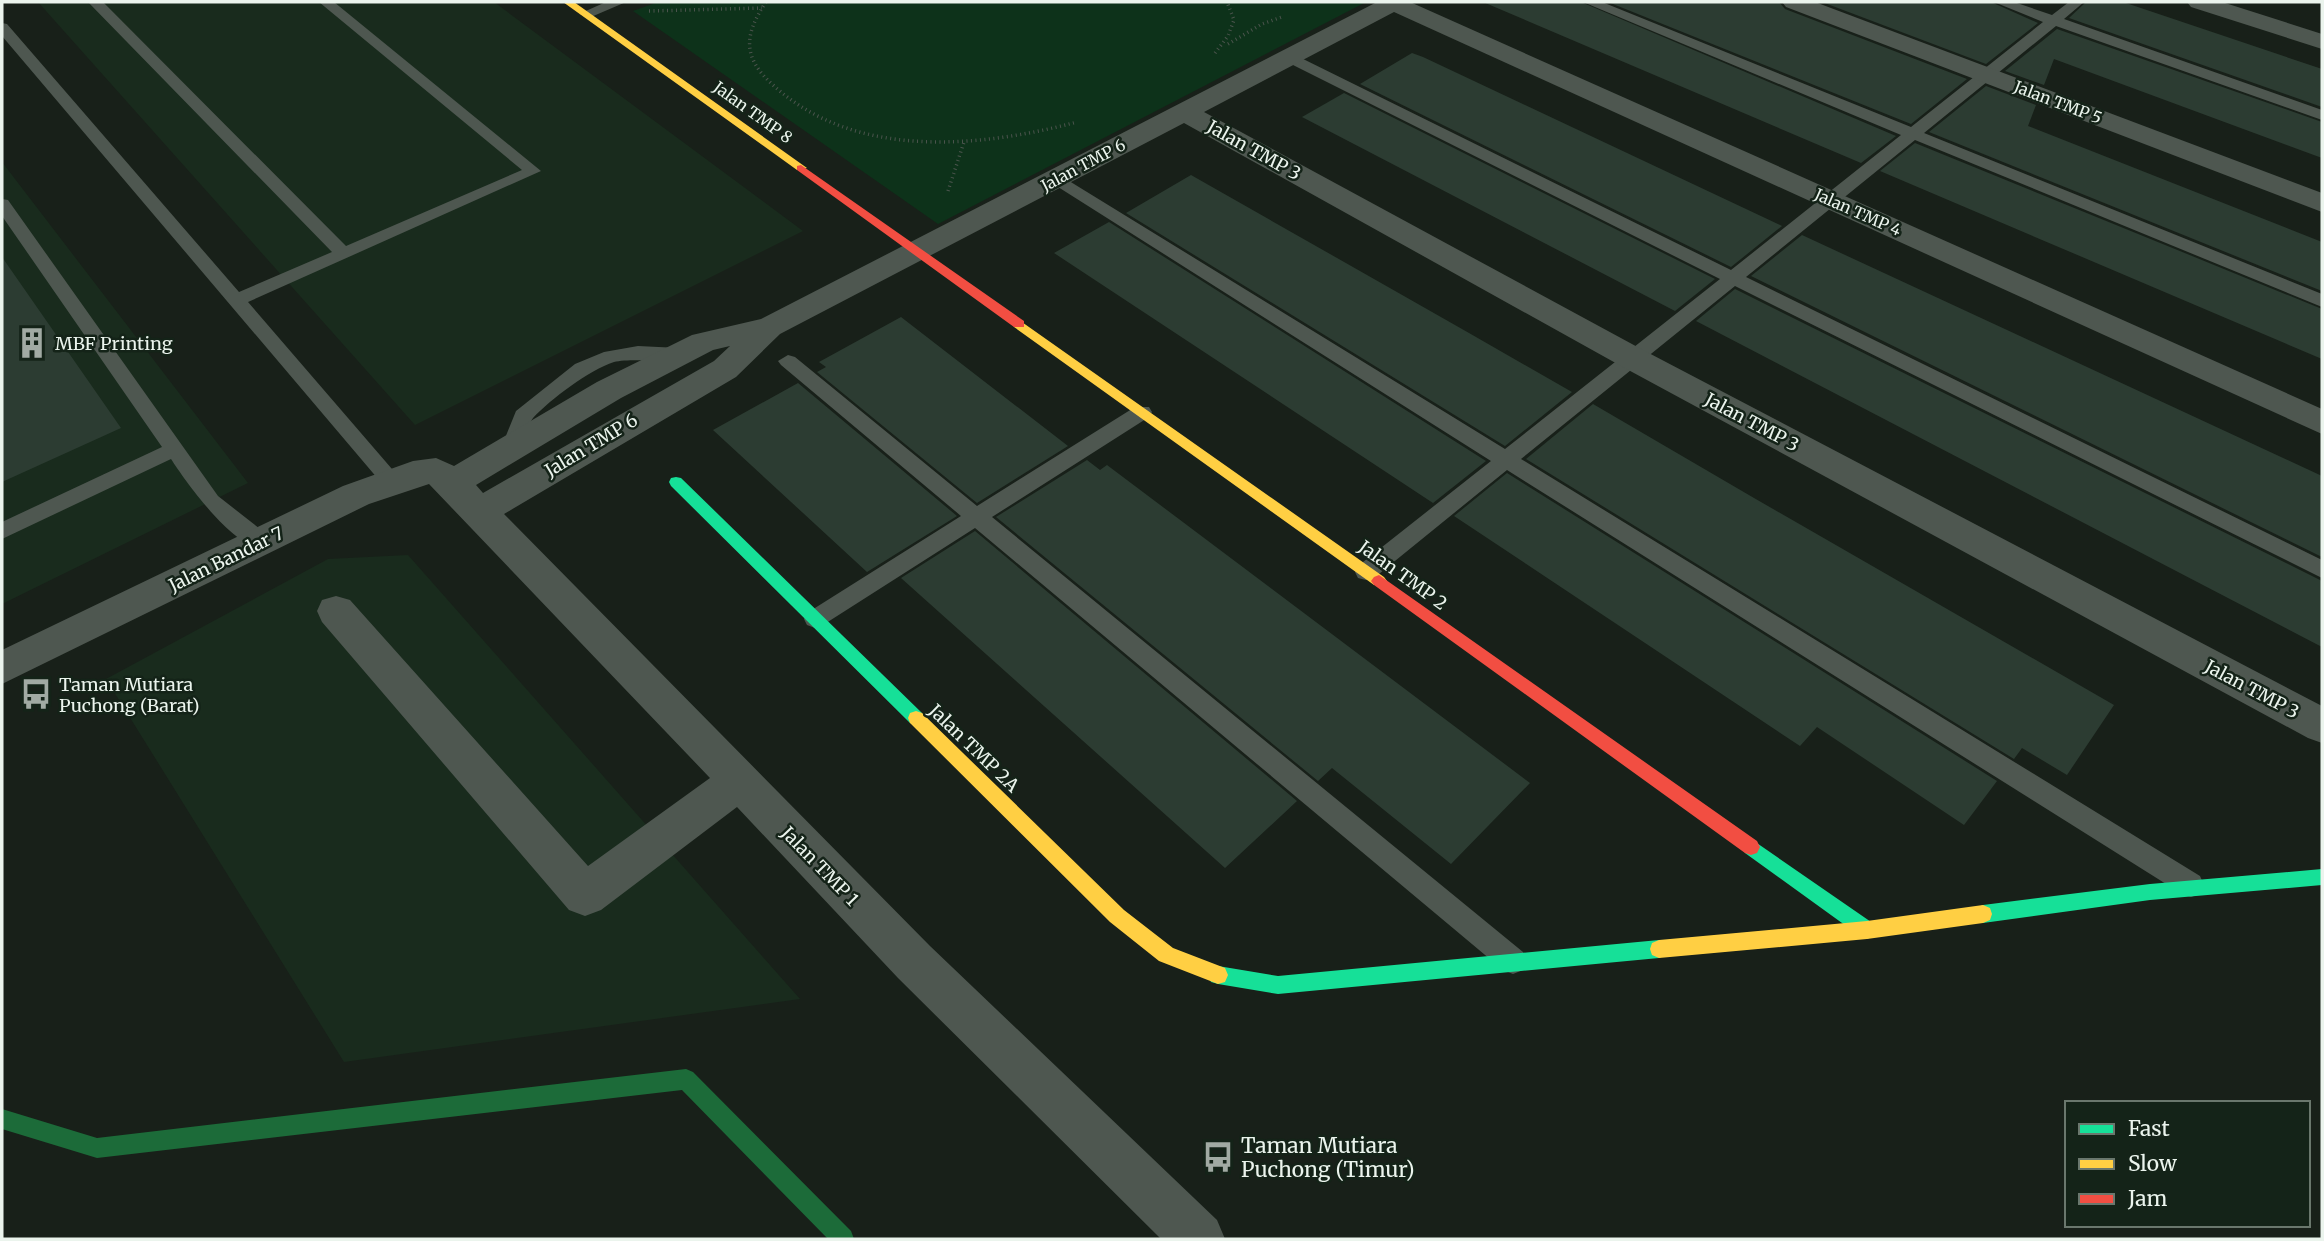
<svg xmlns="http://www.w3.org/2000/svg" width="2324" height="1241" viewBox="0 0 2324 1241" font-family="Merriweather,serif">
  <style>
    .built { fill: #192b1d }
    .green { fill: #0d321a }
    .lines { fill: none; stroke-linecap: round; stroke-linejoin: round }
    .stream { fill: #1c6b39; fill-rule: evenodd }
    .building { fill: #2c3c32 }
    .path { stroke: #4b544d; stroke-width: 3.5; stroke-dasharray: 1 3.5; stroke-linecap: butt }
    .lane { fill: #4e5750; fill-rule: evenodd }
    .street { fill: #4e5750; fill-rule: evenodd }
    .fast { fill: #16e098; fill-rule: evenodd }
    .slow { fill: #ffcf43; fill-rule: evenodd }
    .jam { fill: #f24e42; fill-rule: evenodd }
    .labels { text-anchor: middle; dominant-baseline: central; stroke-width: 5; stroke-linejoin: round; paint-order: stroke }
    .far-street-label { font-size: 16px; fill: #ebf4ed; stroke: #142318 }
    .street-label { font-size: 18px; fill: #ebf4ed; stroke: #142318 }
    .poi-label { font-size: 18px; fill: #ebf4ed; stroke: #142318; text-anchor: start }
    .near-poi-label { font-size: 21px; fill: #ebf4ed; stroke: #142318; text-anchor: start }
  </style>
  <rect width="100%" height="100%" fill="#182019"/>
  <!-- built -->
  <path class="built" d="M38,2h456l309,229 -388,194z
    M2,162l246,321 -246,121z
    M408,555l392,444 -456,63 -238,-383 222,-120z"/>
  <!-- green -->
  <path class="green" d="M658,2h708l-428,222 -305,-213z"/>
  <g class="lines">
    <!-- stream -->
    <path class="stream" d="M686,1069l7,3 158,159 3,8h-26l-146,-149 -585,68 -95,-29v-20l95,29z"/>
  </g>
  <!-- building -->
  <path class="building" d="M1483,2h98l315,134 -35,27z
    M1608,2h171l6,7 182,70 -56,45z
    M1822,2h169l47,21 -52,41z
    M2086,2h37l199,67v38l-253,-89z
    M2057,29l265,93v36l-268,-99 -10,26 -39,-14z
    M1412,53l11,4 359,169 -51,41 -371,-183z
    M1986,86l50,19 -8,21 294,116v49l-393,-159z
    M1344,93l371,186 -40,32 -373,-194z
    M1915,143l407,166v50l-442,-188z
    M1191,175l278,158 103,59 -67,54 -379,-233z
    M1109,222l377,239 -53,42 -379,-250z
    M1802,235l520,241v81l-571,-281z
    M2,257l119,171 -119,54z
    M1735,289l587,292v66l-626,-326z
    M901,317l167,129 -91,57 -160,-131 9,-5 -7,-5z
    M798,383l159,133 -90,56 -154,-142z
    M1593,404l161,94 360,207 -47,70 -45,-27 -8,11 -488,-300z
    M1087,460l13,10 7,-5 423,318 -79,81 -119,-96 -14,13 -322,-264z
    M1507,473l490,308 -33,44 -147,-98 -17,19 -346,-230z
    M975,531l322,270 -72,67 -324,-290z"/>
  <g class="lines">
    <!-- path -->
    <path class="path" d="M766,2c-22,33 -24,55 7,83 81,75 206,63 304,37
      M649,11l113,-3
      M1228,44l34,-20 20,-7
      M1215,53l13,-17 6,-16 -7,-18
      M948,191l16,-49"/>
    <!-- lane -->
    <path class="lane" d="M88,2h15l243,244 176,-76 -203,-168h15l207,169 -293,131 150,174 3,5 -3,5h-14l-382,-450v-13l5,1 232,268 93,-40z
      M606,2h20l-35,15 -12,-3z
      M1583,2h19l309,125 132,-105 -49,-20h20l38,13 17,-13h15l-20,17 258,91v10l-266,-94 -132,107 398,161v13l-407,-167 -169,137 576,283v18l-587,-292 -214,173 679,417 4,9 -4,9 -9,3 -9,-3 -675,-424 -133,108 -8,2 -8,-2 -3,-6 3,-6 133,-105 -444,-281 8,-5 6,1 444,273 215,-170 -437,-219v-6h10l438,216 170,-135z
      M2,199l6,1 210,296 51,40 3,6 -3,6c-30,9 -83,-66 -98,-89l-169,80v-17l160,-75 -160,-231z
      M638,346l41,2 10,6c-8,11 -58,3 -75,8 -25,8 -63,37 -81,56 -7,9 -9,25 -15,35h-14l-3,-5 15,-37 59,-47 29,-12z
      M788,355l7,2 182,149 158,-99h14l3,5 -3,5 -157,100 531,435 4,9 -4,9 -10,4 -10,-4 -528,-442 -152,97 -8,3 -8,-3 -3,-6 3,-6 154,-97 -180,-151 -3,-4z"/>
    <!-- street -->
    <path class="street" d="M1377,2h33l912,407v25l-928,-422 -190,100 439,238 679,356v37l-14,-5 -687,-372 -437,-243 -404,211 -44,43 -232,137 426,432 287,274 8,19h-64l-263,-261 -161,-171 -136,103 -16,6 -16,-6 -247,-288 -5,-11 5,-11 14,-4 14,4 238,266 122,-88 -281,-294 -60,20 -367,180v-34l341,-164 70,-25 23,-3 18,8 143,-84 95,-47 69,-16zM730,346l-16,15 -231,132 -7,-8 145,-87 92,-48z
      M1782,2h33l507,191v19l-536,-205z
      M2187,2h35l100,32v15l-131,-42z"/>
    <!-- fast -->
    <path class="fast" d="M676,477l5,1 241,235 2,5 -2,5 -6,2 -6,-2 -239,-237 -2,-4 2,-4z
      M1751,839l123,85 2,6 -2,6 -7,3 -7,-3 -115,-83 -3,-6 3,-6z
      M2322,869v16l-172,15 -167,23 -7,-3 -2,-6 2,-6 7,-3 167,-21z
      M1659,940l7,3 2,6 -2,6 -7,3 -381,36 -60,-10 -7,-2 -3,-7 3,-7 7,-2 60,10z"/>
    <!-- slow -->
    <path class="slow" d="M563,2h11l233,166 -10,2z
      M1019,320l365,257 3,4 -3,4h-10l-360,-258 -1,-3z
      M916,711l6,2 202,197 49,38 52,20 3,7 -3,7 -7,2 -59,-23 -49,-39 -200,-199 -2,-5 2,-5z
      M1983,905l7,3 2,6 -2,6 -7,3 -116,16 -208,19 -7,-3 -2,-6 2,-6 7,-3 208,-19z"/>
    <!-- jam -->
    <path class="jam" d="M801,165l223,156v6h-10l-217,-157v-4z
      M1379,575l378,266 3,6 -3,6 -6,2 -6,-2 -371,-268 -3,-4 3,-4z"/>
  </g>
  <!-- icons -->
  <defs>
    <symbol id="building-bare" viewBox="-9 -9 18 18"><path d="M-4-6H4V6H1V3H-1V6H-4ZM-2.5-4.3h1.7v1.8h-1.7ZM.8-4.3h1.7v1.8H.8ZM-2.5-1h1.7V.8h-1.7ZM.8-1h1.7V.8H.8Z" fill="#a1aaa3" stroke="#142318" stroke-width="2.5" paint-order="stroke"/></symbol>
    <symbol id="bus-bare" viewBox="-9 -9 18 18"><path d="M-5-6H5V4H4V6H2V4H-2V6H-4V4H-5ZM-3.5-4V0h7V-4ZM-3.5 1.2v1.5H-2V1.2ZM2 1.2v1.5H3.5V1.2Z" fill="#a1aaa3" stroke="#142318" stroke-width="2.5" paint-order="stroke"/></symbol>
  </defs>
  <g fill-rule="evenodd">
    <use href="#building-bare" x="10" y="321" width="44" height="44"/>
    <use href="#bus-bare" x="14" y="672" width="44" height="44"/>
    <use href="#bus-bare" x="1196" y="1135" width="44" height="44"/>
  </g>
  <g class="labels">
    <!-- far-street labels -->
    <g class="far-street-label">
      <text transform="translate(2058 102) rotate(21)">Jalan TMP 5</text>
      <text transform="translate(753 112) rotate(36)">Jalan TMP 8</text>
      <text transform="translate(1083 165) rotate(-28)">Jalan TMP 6</text>
      <text transform="translate(1858 212) rotate(24)">Jalan TMP 4</text>
    </g>
    <!-- street labels -->
    <g class="street-label">
      <text transform="translate(1254 150) rotate(29)">Jalan TMP 3</text>
      <text transform="translate(1752 422) rotate(28)">Jalan TMP 3</text>
      <text transform="translate(591 445) rotate(-31)">Jalan TMP 6</text>
      <text transform="translate(226 559) rotate(-26)">Jalan Bandar 7</text>
      <text transform="translate(1403 575) rotate(36)">Jalan TMP 2</text>
      <text transform="translate(2252 689) rotate(28)">Jalan TMP 3</text>
      <text transform="translate(974 748) rotate(44)">Jalan TMP 2A</text>
      <text transform="translate(820 866) rotate(46)">Jalan TMP 1</text>
    </g>
    <!-- poi labels -->
    <g class="poi-label">
      <text x="55" y="343">MBF Printing</text>
      <text x="59" y="684">Taman Mutiara<tspan x="59" dy="21">Puchong (Barat)</tspan></text>
    </g>
    <!-- near-poi labels -->
    <g class="near-poi-label">
      <text x="1241" y="1145">Taman Mutiara<tspan x="1241" dy="24">Puchong (Timur)</tspan></text>
    </g>
  </g>
  <!-- border -->
  <rect width="2324" height="1241" fill="none" stroke="#ebf4ed" stroke-width="7"/>
  <!-- legend -->
  <rect x="2065" y="1101" width="245" height="126" fill="#142318" stroke="#6a776d" stroke-width="2"/>
  <rect x="2079" y="1124" width="35" height="10" fill="#16e098" stroke="#6a776d" stroke-width="2"/>
  <text x="2128" y="1136" font-size="21" fill="#ebf4ed">Fast</text>
  <rect x="2079" y="1159" width="35" height="10" fill="#ffcf43" stroke="#6a776d" stroke-width="2"/>
  <text x="2128" y="1171" font-size="21" fill="#ebf4ed">Slow</text>
  <rect x="2079" y="1194" width="35" height="10" fill="#f24e42" stroke="#6a776d" stroke-width="2"/>
  <text x="2128" y="1206" font-size="21" fill="#ebf4ed">Jam</text>
</svg>
